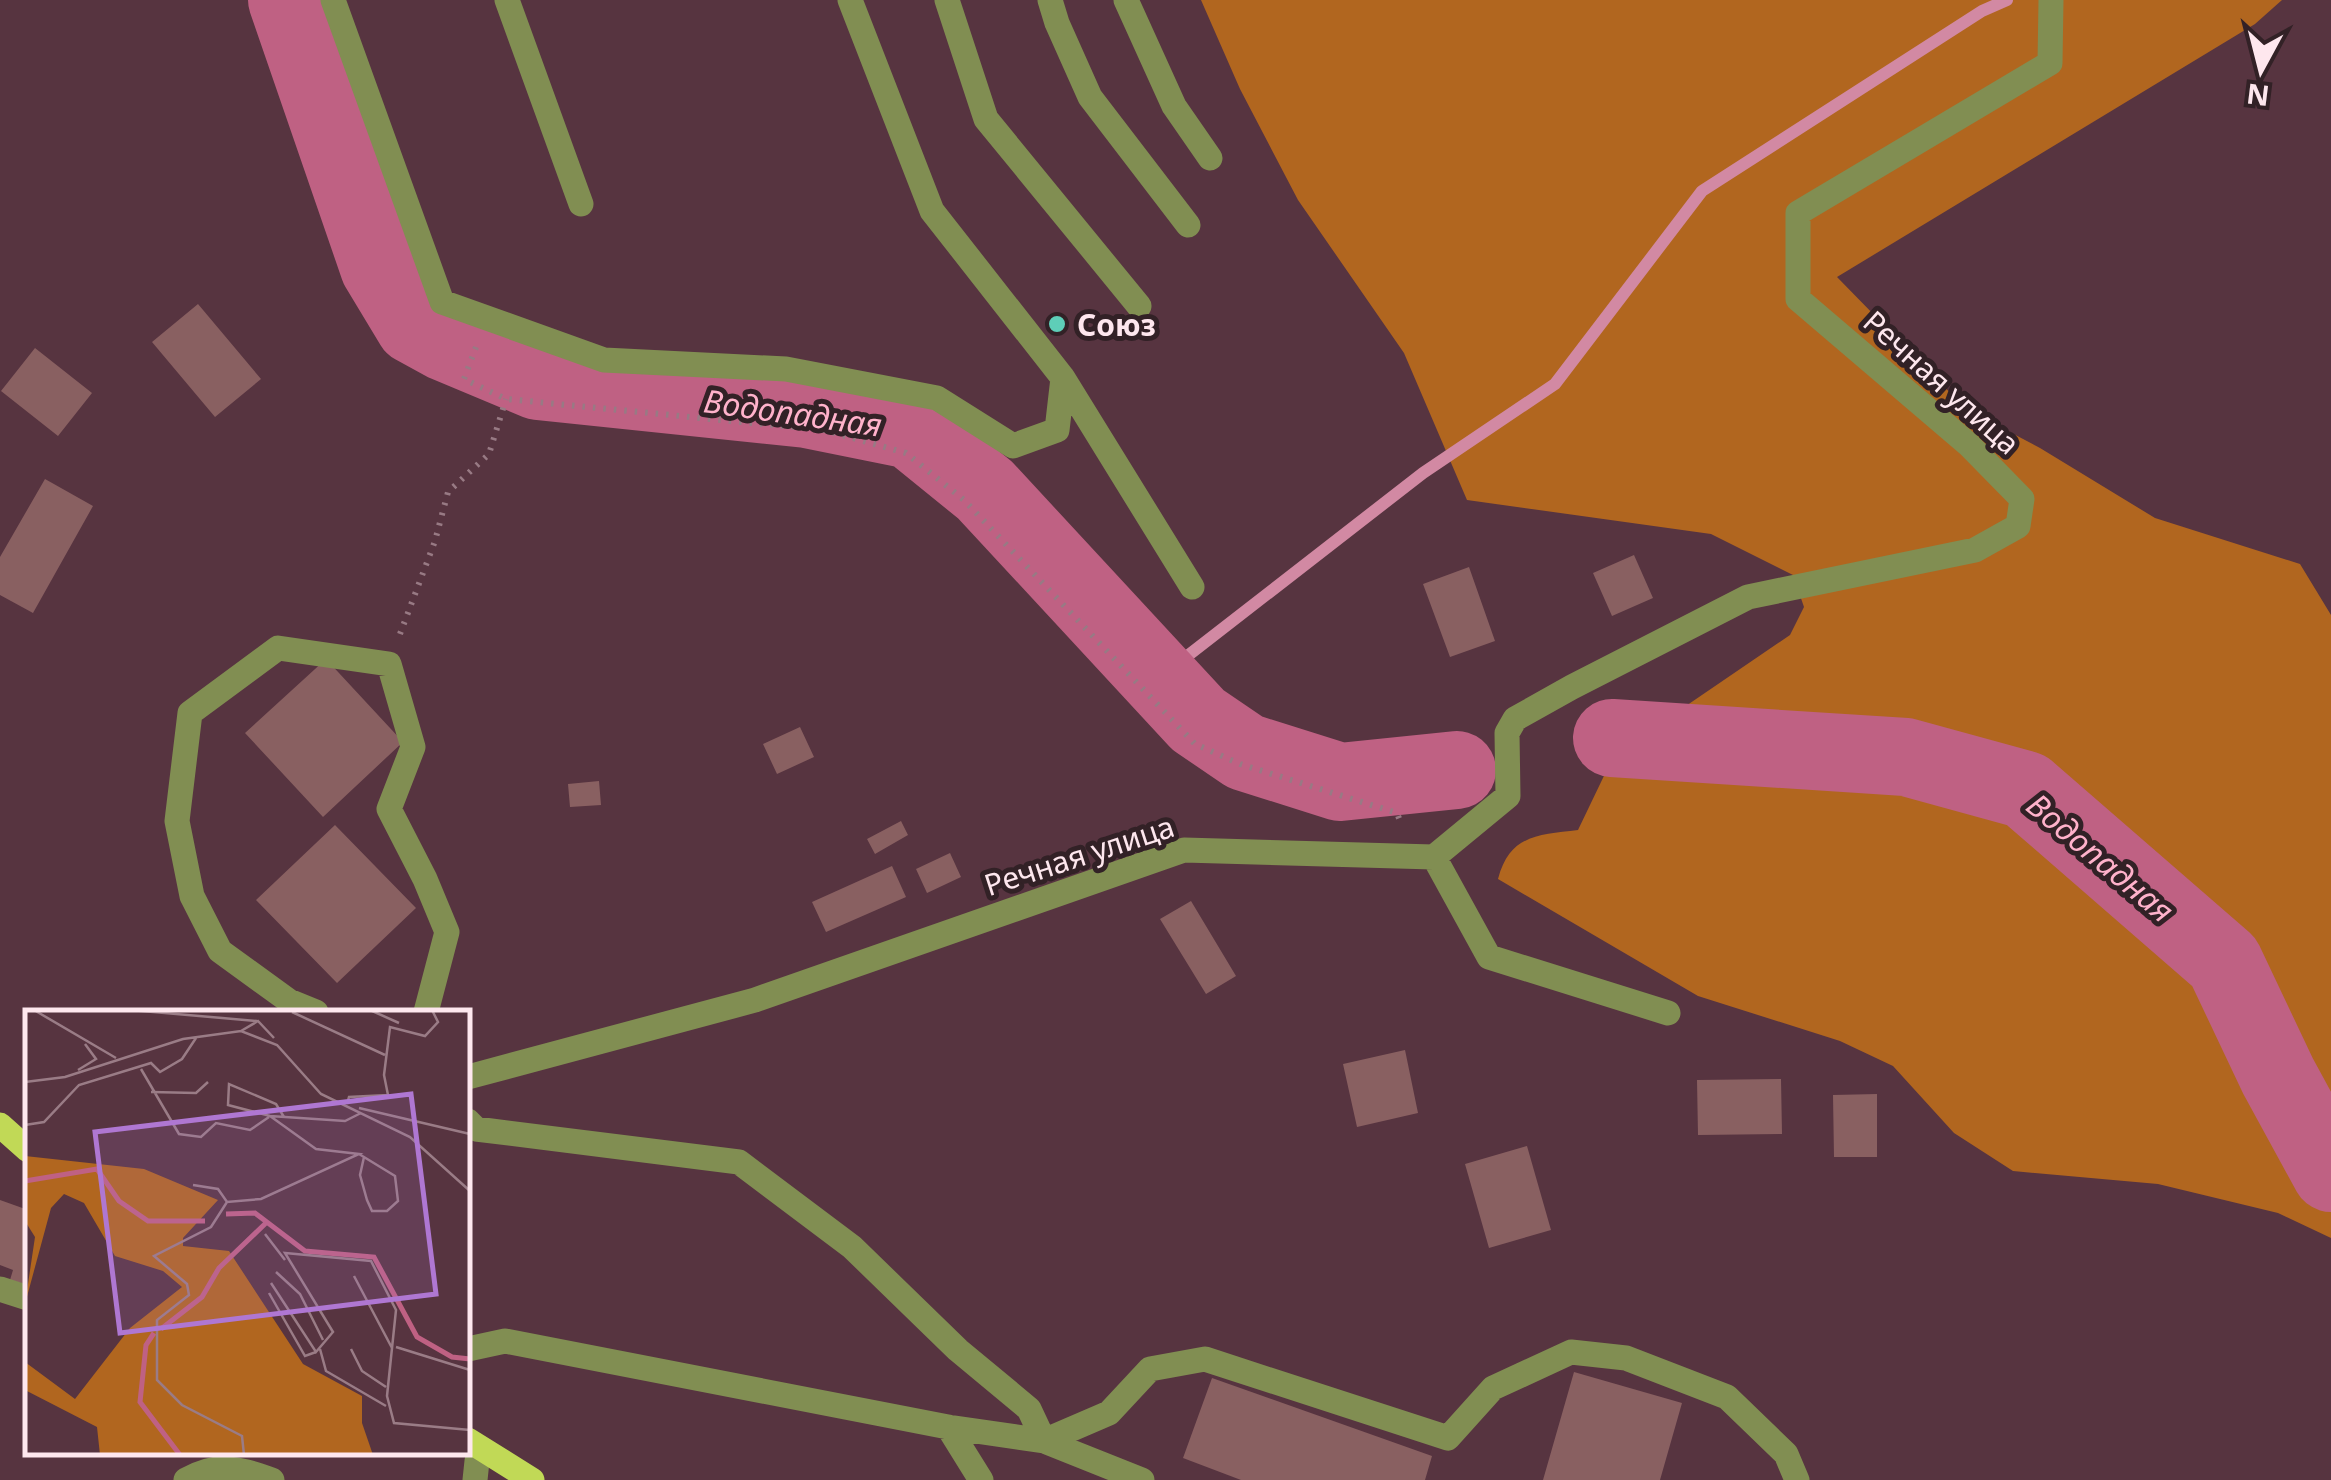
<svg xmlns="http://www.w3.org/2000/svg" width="2331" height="1480" viewBox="0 0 2331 1480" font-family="'Noto Sans',sans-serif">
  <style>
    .forest { fill: #b1661f }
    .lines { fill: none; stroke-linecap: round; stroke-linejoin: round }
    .stream { stroke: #d289a3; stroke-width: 12 }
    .river { stroke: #bf6183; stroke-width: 78 }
    .building { fill: #896061 }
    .path { stroke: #987a84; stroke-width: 6; stroke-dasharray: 2.5 8; stroke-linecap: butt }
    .minor { stroke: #818e52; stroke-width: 25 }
    .major { stroke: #c1d956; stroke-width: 25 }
    .poi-dot { fill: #5eceb8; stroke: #322126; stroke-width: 4 }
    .labels { text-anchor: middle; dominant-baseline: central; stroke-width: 10; stroke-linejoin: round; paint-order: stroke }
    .poi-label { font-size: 30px; font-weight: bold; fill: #fee7ee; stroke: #322126; text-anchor: start }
    .street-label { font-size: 30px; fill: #fee7ee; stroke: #322126 }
    .water-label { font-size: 32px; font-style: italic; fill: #ffb2cb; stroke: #322126 }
    .inset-river { fill: none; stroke: #bf6183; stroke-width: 5 }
    .inset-road { fill: none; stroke: #9a7c86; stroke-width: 2.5 }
    .view { fill: #af77d2; fill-opacity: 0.15; stroke: #af77d2; stroke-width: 5 }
    .inset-edge { fill: none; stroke: #fee7ee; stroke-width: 5 }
  </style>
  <rect width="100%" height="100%" fill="#573440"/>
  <!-- forest -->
  <path class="forest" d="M1201,0h1081l-27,24 -418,253 129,132 74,39 115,70 145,46 31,51v623l-53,-25 -120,-29 -145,-13 -59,-38 -61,-67 -53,-25 -142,-45 -200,-117c12,-45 41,-44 80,-49l36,-75 176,-120 14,-28 -11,-32 -82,-41 -244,-34 -63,-147 -106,-153 -58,-111z"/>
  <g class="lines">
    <!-- stream -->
    <path class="stream" d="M1159,678l264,-205 132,-89 147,-193 280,-180 25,-11"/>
    <!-- river -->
    <path class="river" d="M287,0l92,267 35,58 31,17 93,39 269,28 104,21 74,60 213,230 47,32 95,30 117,-12
      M1612,738l294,19 120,33 198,172 54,114 53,97"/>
  </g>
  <!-- building -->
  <path class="building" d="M198,304l63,75 -46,38 -63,-75z
    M35,348l57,45 -34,43 -57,-45z
    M45,479l48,27 -60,107 -33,-18v-38z
    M1634,555l19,43 -41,18 -19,-43z
    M1469,567l26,74 -45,16 -27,-73z
    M326,659l77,83 -80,75 -78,-84z
    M800,727l14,30 -37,17 -14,-30z
    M599,781l2,24 -31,2 -2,-23z
    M901,821l7,14 -33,19 -8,-15z
    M335,825l81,83 -79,75 -81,-83z
    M950,853l11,24 -34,16 -11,-24z
    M892,866l14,31 -80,35 -14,-30z
    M1191,901l45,75 -30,18 -46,-75z
    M1405,1050l13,63 -61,14 -14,-63z
    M1781,1079l1,55 -84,1 -1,-55z
    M1877,1094v63h-43l-1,-62z
    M1527,1146l24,84 -62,18 -24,-84z
    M0,1200l28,10v75l-18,-5 3,-10 -13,-5z
    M1574,1372l108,31 -22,77h-117z
    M1212,1378l220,78 -7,24h-184l-58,-22z"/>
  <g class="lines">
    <!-- path -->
    <path class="path" d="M476,347l-12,32 42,20 318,31 82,23 58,47 231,244 45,20 157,49 3,8
      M400,634l35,-93 13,-49 41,-38 17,-55"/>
    <!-- minor -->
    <path class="minor" d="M333,0l109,302 162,58 182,9 151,29 76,48 44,-16 6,-52 -131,-167 -82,-211
      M507,0l74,204
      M947,0l39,119 153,187
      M1050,0l7,23 33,74 98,128
      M1126,0l48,106 36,52
      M1063,378l129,209
      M1434,857l74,-61 -1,-63 8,-14 57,-32 176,-90 227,-47 43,-24 4,-27 -53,-54 -171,-146v-86l252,-150 1,-63
      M316,1012l-27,-11 -69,-50 -28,-55 -15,-75 13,-108 88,-65 111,16 24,83 -24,62 36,70 22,53 -21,80
      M468,1077l287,-77 429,-150 250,7 55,100 179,56
      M468,1121l8,8 263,33 113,85 106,103 71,59 15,32
      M0,1289l28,9
      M468,1349l37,-8 443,86 96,14 98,39
      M948,1427l33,53
      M1044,1441l65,-28 41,-44 55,-10 243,79 45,-50 78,-36 55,6 101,39 59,57 11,26
      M186,1480c34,-19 53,-11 86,0
      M475,1480l2,-19"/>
    <!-- major -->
    <path class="major" d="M0,1125l28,25
      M468,1440l64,40"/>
  </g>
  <!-- markers -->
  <circle class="poi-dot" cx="1057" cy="324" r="10"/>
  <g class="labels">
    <!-- poi labels -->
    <g class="poi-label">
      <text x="1077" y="324">Союз</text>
    </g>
    <!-- street labels -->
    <g class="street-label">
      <text transform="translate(1942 382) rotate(42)">Речная улица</text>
      <text transform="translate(1079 855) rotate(-18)">Речная улица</text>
    </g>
    <!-- water labels -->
    <g class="water-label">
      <text transform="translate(793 412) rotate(8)">Водопадная</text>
      <text transform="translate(2101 857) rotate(40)">Водопадная</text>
    </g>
  </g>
  <!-- overview -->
  <g transform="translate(25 1010)">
    <rect width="445" height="445" fill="#573440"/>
    <path d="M0,146l119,13 74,31 -35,38v8l46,5 74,113 59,32v27l11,32h-273l-3,-28 -72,-37v-28l50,37 55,-71 52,-41 -19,-16 -48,-15 -31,-53 -20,-9 -13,14 -26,96 10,-67 -10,-16z" fill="#b1661f"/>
    <path class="inset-river" d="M0,171l72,-12 22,32 29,20h57M201,204l29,-1 50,38 69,6 43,80 35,20 18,2M136,319l41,-32 17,-29 49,-47M129,323l-8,12 -6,57 40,53"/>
    <path class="inset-road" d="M9,0l82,48M105,0l127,11M345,0l29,13M267,2l93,43M216,21l17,-10 16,17M116,59l38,65 22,3 15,-14 34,7 19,-13M53,60l18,-11 -11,-15M0,72l40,-5 118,-38 58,-8 36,14 44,49 89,43 60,54M126,82l45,1 12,-11M322,94l2,-7 39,-2 -4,-20 6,-48 35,9 13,-14 -6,-12M334,98l111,26M259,107l-8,-13 -47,-20 -1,21 42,11 75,5 16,-8M0,115l19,-3 35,-37 72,-22 9,9 22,-13 14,-21M334,144l36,22 3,25 -11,10h-15l-5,-11 -7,-25 4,-18M168,175l25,4 9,13 34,-3 98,-45 -43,-5 -46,-33M202,192l-16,25 -57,29 33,28 2,11 -32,25v60l25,25 60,31 2,19M240,224l20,26M251,262l24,22 23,46M329,266l38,72M246,273l45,69 17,-20 -48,-79 86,8 25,49 -9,86 7,27 76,7M244,283l36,63 11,-4M371,337l74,23M295,339l6,22 60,35M326,339l11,22 24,16"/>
    <path class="view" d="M386,84l25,200 -316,39 -25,-201z"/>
    <rect width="445" height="445" class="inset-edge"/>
  </g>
  <!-- north arrow -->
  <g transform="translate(2261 70) rotate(187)" stroke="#322126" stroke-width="8" paint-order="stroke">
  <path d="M0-8L18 38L0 25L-18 38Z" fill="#fee7ee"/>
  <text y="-15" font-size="28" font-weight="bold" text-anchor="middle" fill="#fee7ee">N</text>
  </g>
</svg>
